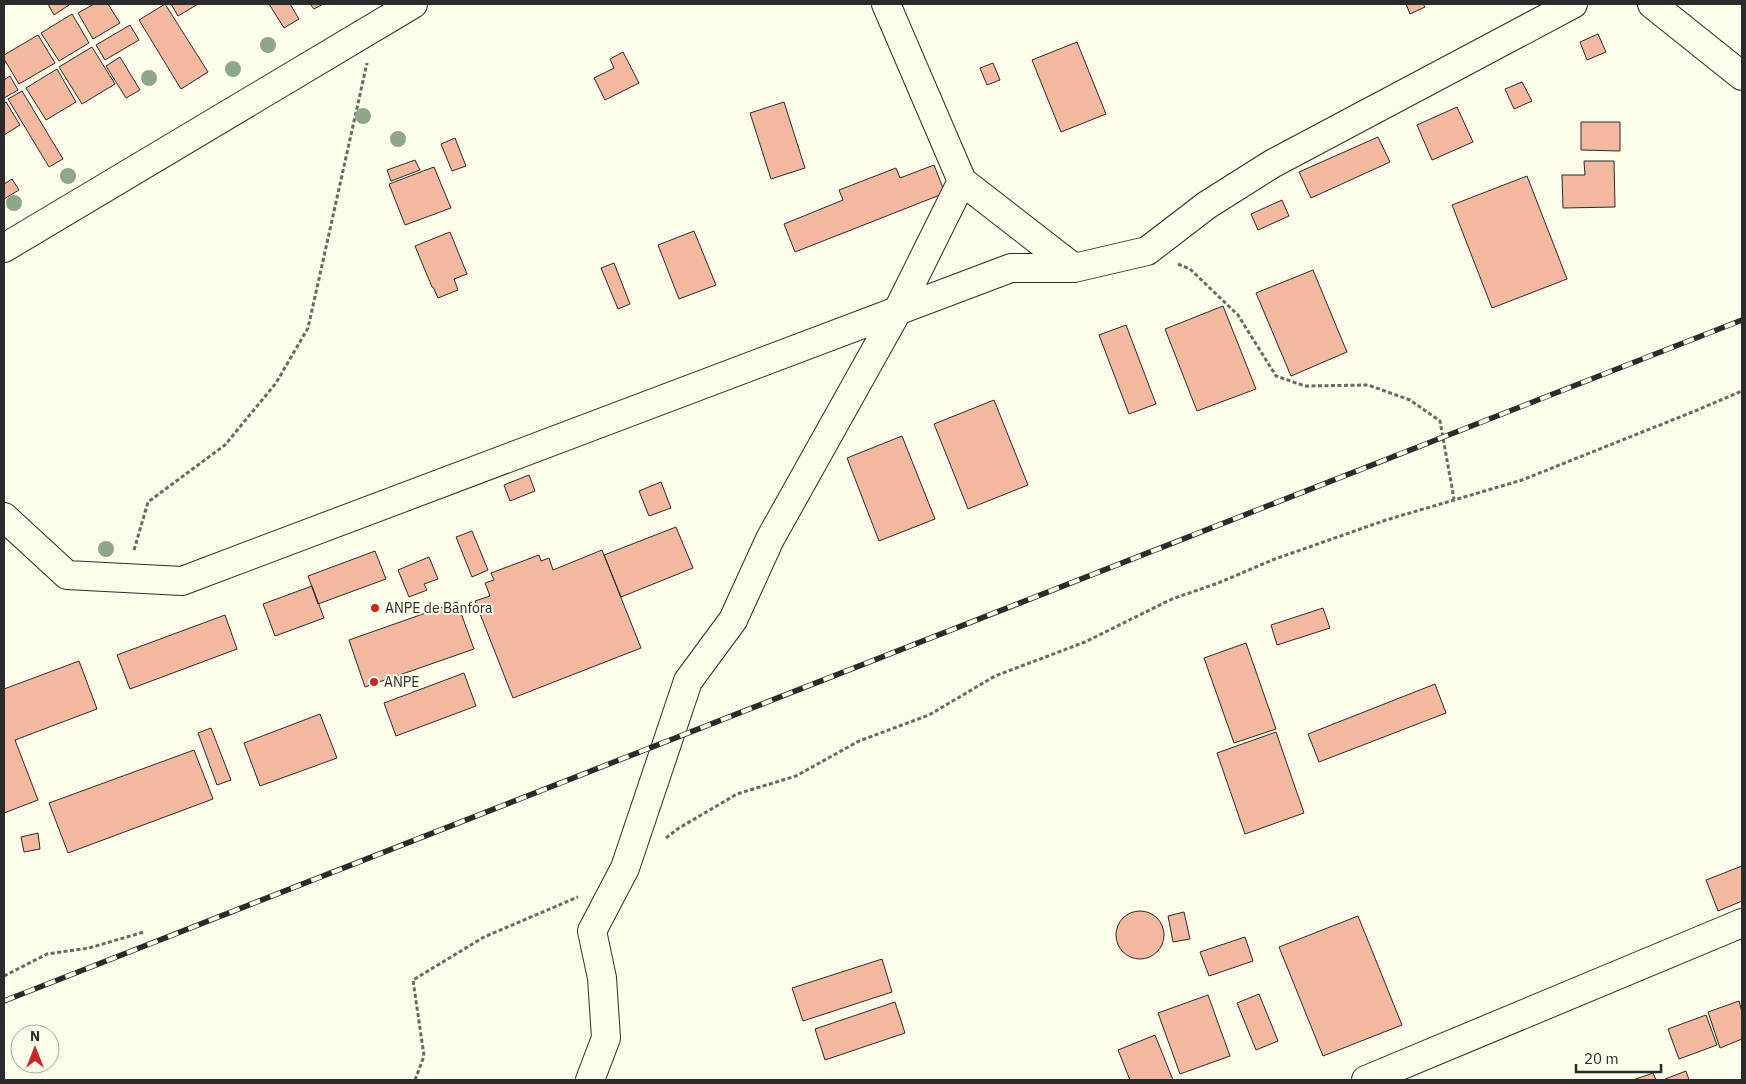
<svg xmlns="http://www.w3.org/2000/svg" width="1746" height="1084" viewBox="0 0 1746 1084" font-family="'IBM Plex Sans',sans-serif">
  <style>
    .building { fill: #f2b8a0; stroke: #2b2b2b }
    .lines { fill: none; stroke-linecap: round; stroke-linejoin: round }
    .minor-casing { stroke: #2b2b2b; stroke-width: 30 }
    .path { stroke: #6a6964; stroke-width: 3; stroke-dasharray: 4 2.5; stroke-linecap: butt }
    .minor { stroke: #fdfbea; stroke-width: 28 }
    .rail-casing { stroke: #2b2b2b; stroke-width: 5.5 }
    .rail { stroke: #fdfbea; stroke-width: 4; stroke-dasharray: 11; stroke-linecap: butt }
    .tree { fill: #8ea78a }
    .poi-dot { fill: #c62828; stroke: #fdfbea; stroke-width: 2 }
    .labels { text-anchor: middle; dominant-baseline: central; stroke-width: 4; stroke-linejoin: round; paint-order: stroke }
    .poi-label { font-size: 14px; fill: #2b2b2b; stroke: #fdfbea; text-anchor: start }
  </style>
  <rect width="100%" height="100%" fill="#fdfbea"/>
  <!-- building -->
  <path class="building" d="M48,4h20l1,1 -15,10z
    M94,4h14l12,19 -27,16 -15,-26z
    M165,4l43,68 -27,17 -42,-69z
    M171,4h27l-20,12z
    M269,4h21l9,15 -15,9z
    M310,4h13l-9,5z
    M1406,4h17l2,3 -15,7z
    M72,14l17,29 -30,18 -18,-28z
    M130,25l9,15 -34,20 -9,-15z
    M1598,34l8,18 -19,8 -7,-18z
    M38,35l17,28 -36,21 -15,-25v-4z
    M1077,42l29,72 -45,18 -29,-72z
    M92,47l23,37 -33,20 -23,-37z
    M623,52l16,31 -34,17 -11,-22 20,-10 -4,-9z
    M120,57l20,33 -14,8 -20,-32z
    M993,63l7,17 -13,5 -7,-17z
    M57,69l19,33 -30,18 -20,-32z
    M10,76l8,14 -14,8v-18z
    M1522,82l10,19 -18,8 -9,-20z
    M22,91l41,68 -14,8 -41,-68z
    M6,102l14,23 -16,10v-32z
    M784,102l21,66 -34,11 -21,-66z
    M1457,107l16,35 -41,18 -15,-35z
    M1581,122h39v29l-39,-1z
    M1378,137l12,25 -79,36 -12,-26z
    M455,138l11,28 -14,5 -11,-27z
    M415,160l5,10 -29,11 -4,-11z
    M1584,161h30l1,46 -52,1 -1,-33h23z
    M934,165l11,28 -150,59 -11,-28 59,-24 -4,-10 57,-22 4,10z
    M434,167l17,41 -46,17 -16,-41z
    M1527,176l40,103 -75,29 -40,-103z
    M12,179l7,11 -15,9v-15z
    M1282,200l7,16 -31,14 -7,-16z
    M694,231l22,54 -37,14 -21,-54z
    M450,232l17,42 -13,5 4,11 -20,8 -5,-11h-1l-17,-41z
    M614,263l16,41 -12,5 -17,-41z
    M1313,270l34,82 -56,24 -35,-83z
    M1223,306l33,83 -59,22 -32,-82z
    M1126,325l30,79 -27,10 -30,-79z
    M994,400l34,85 -60,24 -34,-85z
    M902,436l33,83 -56,22 -32,-83z
    M529,475l6,16 -25,10 -6,-16z
    M661,482l10,26 -22,8 -10,-25z
    M676,527l17,41 -72,29 -17,-42z
    M472,531l16,39 -16,7 -16,-40z
    M602,550l39,98 -128,50 -38,-97 15,-5 -5,-13 9,-3 -3,-7 48,-18 2,6 8,-3 4,12z
    M375,551l11,28 -68,25 -10,-28z
    M429,557l9,22 -14,5 3,6 -18,7 -11,-27z
    M312,586l12,32 -49,18 -12,-32z
    M457,602l17,47 -109,38 -16,-47z
    M1323,608l7,20 -53,17 -6,-20z
    M225,615l12,34 -107,40 -13,-34z
    M1246,643l30,86 -42,14 -30,-85z
    M79,661l18,48 -82,31 23,60 -34,13v-124z
    M464,673l12,33 -80,30 -12,-33z
    M1435,684l11,29 -127,49 -11,-28z
    M320,714l17,44 -77,28 -16,-43z
    M211,728l20,52 -14,5 -19,-52z
    M1276,732l28,81 -59,21 -28,-81z
    M194,750l19,49 -145,54 -19,-50z
    M38,833l2,16 -16,3 -3,-15z
    M1742,866v35l-24,10 -12,-31z
    M1116 935a24 24 0 1 1 48 0a24 24 0 1 1-48 0Z
    M1184,912l6,27 -17,3 -5,-26z
    M1358,916l44,109 -79,31 -44,-109z
    M1245,937l8,24 -44,15 -9,-24z
    M882,959l10,33 -89,29 -11,-33z
    M1259,994l19,47 -22,9 -19,-47z
    M1208,995l22,61 -50,18 -22,-61z
    M1739,1001l3,11v27l-22,9 -12,-36z
    M895,1002l10,31 -80,27 -10,-31z
    M1706,1015l11,30 -38,14 -11,-30z
    M1155,1035l18,45h-43l-12,-30z
    M1686,1071l3,9h-24v-1z
    M1653,1073l3,7h-23z"/>
  <g class="lines">
    <defs>
      <path id="minor" d="M886,4l76,177 112,87
        M1652,4l90,72
        M4,248l409,-244
        M4,517l63,58 115,6 829,-313h63l73,-17 60,-46 65,-41 301,-160
        M590,1080l16,-42 -4,-60 -10,-47 33,-63 63,-187 45,-61 37,-81 128,-229 64,-129
        M1366,1080l376,-157"/>
    </defs>
    <!-- minor casing -->
    <use href="#minor" class="minor-casing"/>
    <!-- path -->
    <path class="path" d="M1178,264l12,5 48,46 38,61 29,10 63,-1 42,15 30,21 14,78
      M134,550l14,-48 77,-57 51,-62 32,-55 59,-265
      M666,838l13,-10 58,-34 59,-18 63,-35 70,-26 66,-39 90,-34 87,-43 46,-16 57,-24 111,-39 136,-40 173,-69 47,-20
      M4,976l43,-22 42,-6 55,-16
      M415,1080l9,-24 -11,-76 71,-43 94,-40"/>
    <!-- minor -->
    <use href="#minor" class="minor"/>
    <defs>
      <path id="rail" d="M4,1001l1738,-681"/>
    </defs>
    <!-- rail casing -->
    <use href="#rail" class="rail-casing"/>
    <!-- rail -->
    <use href="#rail" class="rail"/>
  </g>
  <!-- trees -->
  <g class="tree">
    <circle cx="268" cy="45" r="8"/>
    <circle cx="233" cy="69" r="8"/>
    <circle cx="149" cy="78" r="8"/>
    <circle cx="363" cy="116" r="8"/>
    <circle cx="398" cy="139" r="8"/>
    <circle cx="68" cy="176" r="8"/>
    <circle cx="14" cy="203" r="8"/>
    <circle cx="106" cy="549" r="8"/>
  </g>
  <!-- markers -->
  <g class="poi-dot">
    <circle cx="375" cy="608" r="5"/>
    <circle cx="374" cy="682" r="5"/>
  </g>
  <g class="labels">
    <!-- poi labels -->
    <g class="poi-label">
      <text x="385" y="608">ANPE de Banfora</text>
      <text x="384" y="682">ANPE</text>
    </g>
  </g>
  <!-- border -->
  <rect width="1746" height="1084" fill="none" stroke="#2b2b2b" stroke-width="10"/>
  <!-- north arrow -->
  <g transform="translate(35 1049)"><circle r="24" fill="#fdfbea" stroke="#a9a89e"/>
  <path d="M0-4L9 19L0 12L-9 19Z" fill="#c62828"/>
  <text y="-8" font-size="14" font-weight="bold" text-anchor="middle" fill="#2b2b2b">N</text>
  </g>
  <!-- scale -->
  <path d="M1576 1064v8h85v-8" fill="none" stroke="#2b2b2b" stroke-width="2.5"/>
  <text x="1584" y="1064" font-size="15" fill="#2b2b2b" stroke="#fdfbea" stroke-width="4" paint-order="stroke">20 m</text>
</svg>
